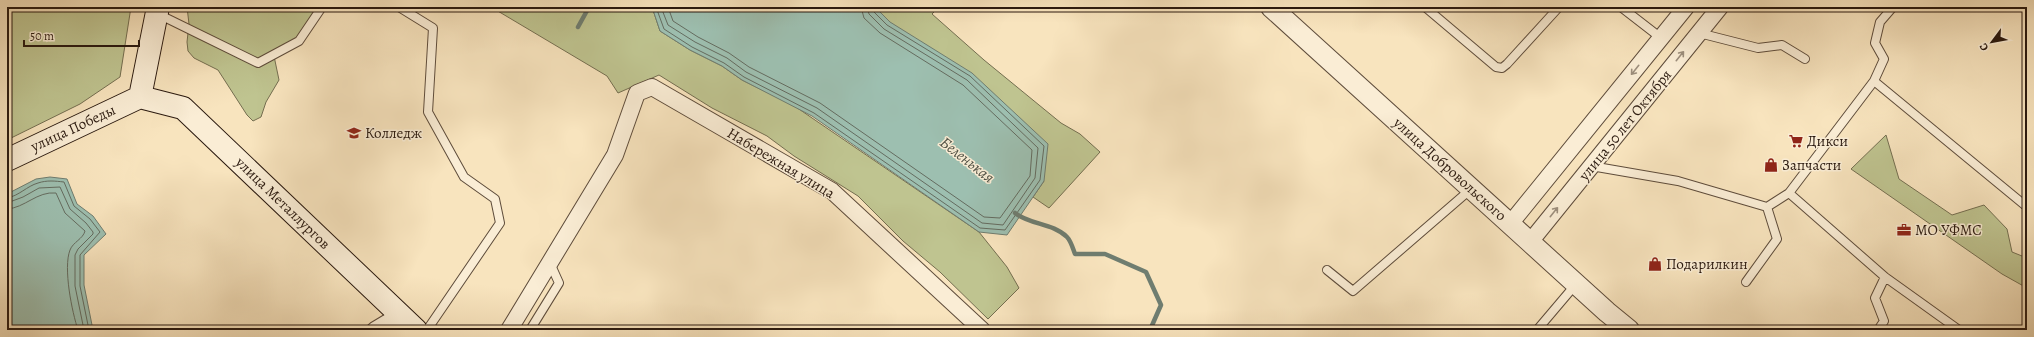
<svg xmlns="http://www.w3.org/2000/svg" width="2034" height="337" viewBox="0 0 2034 337" font-family="Alegreya,serif">
  <style>
    .green { fill: #bfc490; stroke: #746e50 }
    .water { fill: #9dbfb0; stroke: #6f7d70 }
    .lines { fill: none; stroke-linecap: round; stroke-linejoin: round }
    .shore { stroke: #646c60; stroke-width: 1 }
    .stream { stroke: #6f7d70; stroke-width: 4.5 }
    .service-casing { stroke: #5e4c3b; stroke-width: 10 }
    .minor-casing { stroke: #5e4c3b; stroke-width: 18 }
    .tertiary-casing { stroke: #5e4c3b; stroke-width: 22 }
    .secondary-casing { stroke: #2a190f; stroke-width: 24 }
    .service { stroke: #faedd5; stroke-width: 8 }
    .minor { stroke: #faedd5; stroke-width: 16 }
    .tertiary { stroke: #faedd5; stroke-width: 20 }
    .secondary { stroke: #faedd5; stroke-width: 22 }
    .oneway { stroke: #9c8e7c }
    .labels { text-anchor: middle; dominant-baseline: central; stroke-width: 3; stroke-linejoin: round; paint-order: stroke }
    .street-label { font-size: 15px; fill: #2a190f; stroke: #faedd5 }
    .poi-label { font-size: 15px; fill: #2a190f; stroke: #faedd5; text-anchor: start }
    .water-label { font-size: 16px; font-style: italic; fill: #525347; stroke: #faedd5 }
  </style>
  <rect width="100%" height="100%" fill="#f8e4be"/>
  <filter id="stains"><feTurbulence type="fractalNoise" baseFrequency=".005" numOctaves="4"/><feColorMatrix values="0 0 0 0 .2 0 0 0 0 .09 0 0 0 0 .02 0 0 0 .5 -.17"/></filter>
  <radialGradient id="worn" r=".72"><stop offset=".6" stop-color="#630" stop-opacity="0"/><stop offset="1" stop-color="#630" stop-opacity=".3"/></radialGradient>
  <!-- green -->
  <path class="green" d="M7,7h124l-11,70 -40,27 -73,36z
    M187,7h135l-12,22 -36,27 5,24 -13,22 -5,15 -8,4 -6,-6 -29,-45 -24,-12 -6,-7 -1,-9 2,-18z
    M491,7h161l8,24 30,19 32,16 20,14 51,25 186,127 28,35 12,21 -31,31 -48,-47 -37,-31 -45,-45 -64,-40 -27,-20 -55,-28 -53,-33 -41,18 -11,-17z
    M875,7h64l-7,7 52,46 77,63 19,11 20,18 -51,56 -16,-11 11,-16z
    M1886,135l13,44 53,36 32,-10 23,24 5,23 15,6v30l-25,-14 -151,-105z"/>
  <!-- water -->
  <path class="water" d="M652,7h223l15,15 82,51 76,71 -4,37 -37,54 -28,-3 -167,-116 -70,-36 -20,-14 -32,-16 -30,-19z
    M50,177l17,2 10,25 16,12 13,18 -22,21v30l9,45h-86v-136l29,-15z"/>
  <g class="lines">
    <!-- shore -->
    <path class="shore" d="M656,7l8,22 28,18 32,16 20,14 70,36 166,115 25,2 35,-50 4,-34 -74,-70 -83,-51 -14,-14 -1,-4
      M661,7l7,18 27,17 32,16 19,14 71,36 165,115 21,2 32,-47 3,-30 -71,-68 -83,-51 -15,-15 -2,-7
      M668,7l5,14 25,16 31,16 20,14 71,36 164,114 16,1 30,-42 2,-26 -69,-65 -83,-52 -16,-15 -3,-11
      M7,198c12,-2 20,-12 31,-15 9,-3 17,-2 26,-1l10,24 16,13 10,13 -20,23v31l9,44
      M7,203l16,-6 16,-9 21,-1 10,22 16,14 7,9v2l-15,15 -3,6v31l9,44
      M7,209c18,-1 30,-18 49,-16l9,20 20,18c-2,8 -12,11 -15,19 -7,18 2,62 8,80"/>
    <!-- stream -->
    <path class="stream" d="M578,27l11,-20
      M1015,213c15,12 38,10 52,24 4,4 6,12 8,17h30l41,18 15,33 -11,25"/>
    <defs>
      <path id="service" d="M399,7l34,21 -5,84 36,65 31,22 5,24 -73,107
        M1425,7l71,60 6,1 5,-4 52,-57
        M1621,7l40,31
        M158,14l100,49 41,-22 23,-34
        M1699,33l59,15 24,-3 23,14
        M1874,81l153,126
        M1591,166l87,15 89,26 22,-14 85,-112 10,-22 -9,-16 5,-21 13,-15
        M1789,193l96,84 74,53
        M1327,270l26,21 118,-102
        M1746,282l31,-43 -10,-32
        M530,330l29,-47 -9,-20
        M1537,330l39,-46
        M1878,330l6,-9 -9,-23 10,-21"/>
      <path id="minor" d="M1510,224l176,-217
        M1530,242l190,-235
        M375,330l25,-15
        M509,330l106,-175 22,-62 15,-6 180,104 150,139"/>
      <path id="tertiary" d="M1271,7l336,305 22,18"/>
      <path id="secondary" d="M140,97l43,11 233,222
        M140,97l18,-90
        M7,160l133,-63"/>
    </defs>
    <!-- service casing -->
    <use href="#service" class="service-casing"/>
    <!-- minor casing -->
    <use href="#minor" class="minor-casing"/>
    <!-- tertiary casing -->
    <use href="#tertiary" class="tertiary-casing"/>
    <!-- secondary casing -->
    <use href="#secondary" class="secondary-casing"/>
    <!-- service -->
    <use href="#service" class="service"/>
    <!-- minor -->
    <use href="#minor" class="minor"/>
    <!-- tertiary -->
    <use href="#tertiary" class="tertiary"/>
    <!-- secondary -->
    <use href="#secondary" class="secondary"/>
  </g>
  <!-- one-way arrows -->
  <defs><path id="oneway-shaft" d="M-6 0H5M1.5-3L5.5 0L1.5 3" fill="none" stroke-width="1.6" stroke-linecap="round" stroke-linejoin="round"/></defs>
  <g class="oneway">
    <use href="#oneway-shaft" transform="translate(1680 56) rotate(-51)"/>
    <use href="#oneway-shaft" transform="translate(1635 70) rotate(129)"/>
    <use href="#oneway-shaft" transform="translate(1554 212) rotate(-51)"/>
  </g>
  <!-- icons -->
  <defs>
    <symbol id="university-bare" viewBox="-9 -9 18 18"><path d="M0-5L7-2L0 1L-7-2ZM-4 1L0 2.5L4 1V4Q0 6-4 4Z" fill="#8f2418" stroke="#faedd5" stroke-width="2.5" paint-order="stroke"/></symbol>
    <symbol id="supermarket-bare" viewBox="-9 -9 18 18"><path d="M-6-5.5h2.5l.6 2H6L4.5 2H-2.5L-4.4-4H-6ZM-1.5 3.2a1.3 1.3 0 1 0 .1 0ZM3 3.2a1.3 1.3 0 1 0 .1 0Z" fill="#8f2418" stroke="#faedd5" stroke-width="2.5" paint-order="stroke"/></symbol>
    <symbol id="shop-bare" viewBox="-9 -9 18 18"><path d="M-5-2.5h2.3a2.7 3.5 0 0 1 5.4 0H5L5.5 6h-11ZM-1.5-2.5h3a1.5 2.3 0 0 0-3 0Z" fill="#8f2418" stroke="#faedd5" stroke-width="2.5" paint-order="stroke"/></symbol>
    <symbol id="office-bare" viewBox="-9 -9 18 18"><path d="M-6-3h4V-5.5h4V-3h4V5H-6ZM-1-4.5V-3h2v-1.5ZM-6 0V1H6V0Z" fill="#8f2418" stroke="#faedd5" stroke-width="2.5" paint-order="stroke"/></symbol>
  </defs>
  <g fill-rule="evenodd">
    <use href="#university-bare" x="344" y="123" width="20" height="20"/>
    <use href="#supermarket-bare" x="1786" y="131" width="20" height="20"/>
    <use href="#shop-bare" x="1761" y="155" width="20" height="20"/>
    <use href="#office-bare" x="1894" y="220" width="20" height="20"/>
    <use href="#shop-bare" x="1645" y="254" width="20" height="20"/>
  </g>
  <g class="labels">
    <!-- street labels -->
    <g class="street-label">
      <text transform="translate(1625 125) rotate(-51)">улица 50 лет Октября</text>
      <text transform="translate(73 128) rotate(-25)">улица Победы</text>
      <text transform="translate(781 163) rotate(31)">Набережная улица</text>
      <text transform="translate(1450 169) rotate(42)">улица Добровольского</text>
      <text transform="translate(283 203) rotate(44)">улица Металлургов</text>
    </g>
    <!-- poi labels -->
    <g class="poi-label">
      <text x="365" y="133">Колледж</text>
      <text x="1807" y="141">Дикси</text>
      <text x="1782" y="165">Запчасти</text>
      <text x="1915" y="230">МО УФМС</text>
      <text x="1666" y="264">Подарилкин</text>
    </g>
    <!-- water labels -->
    <g class="water-label">
      <text transform="translate(967 160) rotate(38)">Беленькая</text>
    </g>
  </g>
  <!-- margin -->
  <rect width="2034" height="337" fill="none" stroke="#f8e4be" stroke-width="24"/>
  <rect x="8" y="8" width="2018" height="321" fill="none" stroke="#2a190f" stroke-width="2"/>
  <rect x="12" y="12" width="2010" height="313" fill="none" stroke="#2a190f"/>
  <!-- north arrow -->
  <g transform="translate(1992 42) rotate(238)" stroke="#faedd5" stroke-width="3" paint-order="stroke">
  <path d="M0-3L7 15L0 10L-7 15Z" fill="#2a190f"/>
  <text y="-6" font-size="11" font-weight="bold" text-anchor="middle" fill="#2a190f">С</text>
  </g>
  <!-- scale -->
  <path d="M24 40v6h115v-6" fill="none" stroke="#2a190f" stroke-width="2"/>
  <text x="30" y="40" font-size="12" fill="#2a190f" stroke="#faedd5" stroke-width="3" paint-order="stroke">50 m</text>
  <rect width="100%" height="100%" filter="url(#stains)"/>
  <rect width="100%" height="100%" fill="url(#worn)"/>
</svg>
